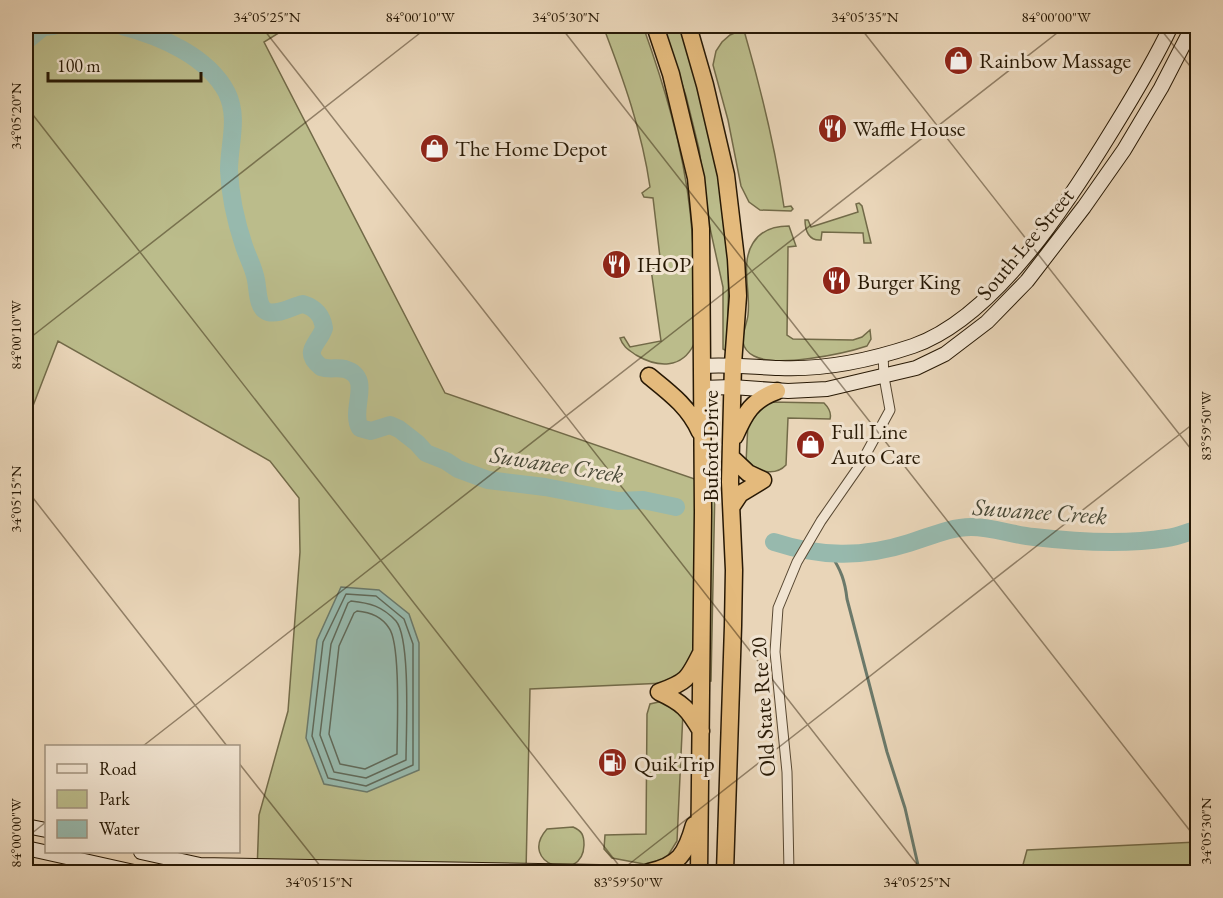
<svg xmlns="http://www.w3.org/2000/svg" width="1223" height="898" viewBox="0 0 1223 898" font-family="'EB Garamond',serif">
  <style>
    .green { fill: #bbbc8b; stroke: #726a48; stroke-width: 1.5 }
    .water { fill: #97b9ad; stroke: #6b796a; stroke-width: 1.5 }
    .lines { fill: none; stroke-linecap: round; stroke-linejoin: round }
    .shore { stroke: #606959; stroke-width: 1.5 }
    .stream { stroke: #6b796a; stroke-width: 3 }
    .river { stroke: #97b9ad; stroke-width: 18 }
    .street-casing { stroke: #584832; stroke-width: 11 }
    .secondary-casing { stroke: #281905; stroke-width: 16 }
    .highway-casing { stroke: #281905; stroke-width: 19 }
    .street { stroke: #f1e4d1; stroke-width: 9 }
    .secondary { stroke: #f1e4d1; stroke-width: 14 }
    .highway { stroke: #e4ba7c; stroke-width: 16 }
    .ticks { fill: none; stroke: #281905; stroke-width: 1.5; stroke-opacity: 0.45 }
    .labels { text-anchor: middle; dominant-baseline: central; stroke-width: 6; stroke-linejoin: round; paint-order: stroke }
    .poi-label { font-size: 22px; fill: #281905; stroke: #f1e4d1; text-anchor: start }
    .street-label { font-size: 22px; fill: #281905; stroke: #f1e4d1 }
    .water-label { font-size: 24px; font-style: italic; fill: #494937; stroke: #f1e4d1 }
    .neatline { fill: none; stroke: #281905; stroke-width: 2 }
    .ticks-label { font-size: 15px; text-anchor: middle; fill: #281905 }
  </style>
  <rect width="100%" height="100%" fill="#e9d5b8"/>
  <filter id="stains"><feTurbulence type="fractalNoise" baseFrequency=".00333" numOctaves="4"/><feColorMatrix values="0 0 0 0 .2 0 0 0 0 .09 0 0 0 0 .02 0 0 0 .5 -.17"/></filter>
  <radialGradient id="worn" r=".72"><stop offset=".6" stop-color="#630" stop-opacity="0"/><stop offset="1" stop-color="#630" stop-opacity=".3"/></radialGradient>
  <!-- green -->
  <path class="green" d="M26,26h264l-26,16 181,351 270,93 -4,195 -181,8 -4,183h-269l2,-57 29,-104 12,-159 -1,-54 -29,-37 -212,-120 -32,83z
    M603,26h40c21,59 40,121 47,185 5,44 4,88 4,133 -12,25 -36,24 -58,11 -7,-5 -13,-8 -16,-17l4,-1 6,10 31,-6 -10,-72 10,-3 -8,-68 -9,-1 -2,-4 8,-6c-8,-56 -27,-109 -47,-161z
    M662,26h17l3,7c21,66 38,132 44,201 4,38 2,76 1,114l-2,2 -2,-1v-62l-13,-59 -11,-79 -13,-53z
    M748,27l5,2 -8,5c17,59 30,112 39,173l7,-1 2,3 -2,2 -31,-1 -11,-8 -8,-16 -13,-66 -15,-55 3,-14 6,-9 8,-7z
    M859,203l3,3 9,37h-7l-1,-10 -41,-1 -1,8c-12,1 -16,-9 -16,-20h3l3,7 47,-15 -2,-8z
    M789,226l7,20 -8,1 -1,88 6,4 60,1 9,-3 8,-7 1,9 -4,7c-24,8 -91,22 -113,10 -6,-3 -10,-8 -11,-14 -1,-9 4,-18 5,-27 3,-23 -8,-52 5,-72 8,-13 21,-17 36,-17z
    M770,402l54,1c4,4 8,9 6,16l-42,-1 -2,47c-11,12 -29,6 -40,-2l2,-40 5,-9z
    M663,701l20,11 -6,129 -10,16 -9,5 -14,2 -32,-6 -8,-9 1,-14 41,-1 1,-120 3,-10z
    M573,827c9,4 11,8 11,18 -1,40 -68,19 -37,-16z
    M1197,842v30h-176l6,-22z"/>
  <!-- water -->
  <path class="water" d="M341,587l38,3 30,24 10,29v127l-52,22 -43,-8 -18,-46 11,-98z"/>
  <g class="lines">
    <!-- shore -->
    <path class="shore" d="M346,594l30,2 28,23 9,25v121l-47,21 -38,-8 -16,-42 11,-94z
      M351,601c19,2 31,5 45,20 15,18 10,113 10,139l-40,18 -32,-6 -14,-37 11,-91 17,-41z
      M357,611c12,1 25,6 32,17 12,16 8,102 8,126l-32,15 -25,-5 -11,-30 10,-88 15,-33z"/>
    <!-- stream -->
    <path class="stream" d="M831,555c10,15 14,26 16,44l40,153 18,56 13,57 3,7"/>
    <!-- river -->
    <path class="river" d="M122,26c38,10 86,30 105,67 12,25 2,51 2,77 1,25 7,52 15,76 4,12 10,22 12,34 2,9 1,29 12,32 11,3 25,-6 35,-8 13,4 19,11 21,24 -5,16 -23,23 -3,39 8,3 16,0 24,2 29,9 4,40 15,59l11,3 19,-6 9,4 18,14 9,10 20,8 12,8 30,11 57,7 73,14 25,-1 33,7
      M26,41l17,-14 11,-1
      M774,542c46,15 88,16 135,1 20,-6 41,-16 62,-16 21,0 42,8 63,10 43,5 90,8 133,1 10,-1 21,-6 31,-9"/>
    <defs>
      <path id="street" d="M789,872l-2,-100 -12,-120 3,-44 19,-46 24,-41 39,-56 30,-55 -6,-33 -1,-23"/>
      <path id="secondary" d="M701,366c27,-2 51,1 78,2 44,2 92,-8 134,-22 83,-29 156,-145 200,-217 21,-34 41,-67 58,-103
        M702,388l30,-1 56,4 39,-2 89,-21 29,-14 42,-32 40,-41 57,-74 40,-57 37,-62 32,-62
        M26,826l20,4
        M26,848l108,24
        M141,852l59,13 400,7"/>
      <path id="highway" d="M655,26l16,48 25,104 5,51 2,283 -4,360
        M688,26l17,59 21,90 10,84 2,37 -5,68 -3,118 4,88 -1,56 -8,246
        M649,376c21,17 40,31 51,56
        M735,436c10,-23 17,-36 42,-45
        M731,457l17,16 15,7
        M732,506l8,-12 23,-14
        M659,692c28,-10 29,-13 42,-39
        M659,692c24,11 29,17 42,39
        M649,872c30,-7 37,-18 45,-47"/>
    </defs>
    <!-- street casing -->
    <use href="#street" class="street-casing"/>
    <!-- secondary casing -->
    <use href="#secondary" class="secondary-casing"/>
    <!-- highway casing -->
    <use href="#highway" class="highway-casing"/>
    <!-- street -->
    <use href="#street" class="street"/>
    <!-- secondary -->
    <use href="#secondary" class="secondary"/>
    <!-- highway -->
    <use href="#highway" class="highway"/>
  </g>
  <!-- ticks -->
  <path class="ticks" d="M261,26l662,846M560,26l638,815M859,26l339,432M1158,26l40,50M26,106l598,766M26,341l403,-315M26,489l201,257M143,746l923,-720M238,762l87,110M26,838l20,-16M619,872l579,-452"/>
  <!-- icons -->
  <defs>
    <symbol id="shop-disc" viewBox="-11 -11 22 22"><circle r="9.5" fill="#8f2418" stroke="#f1e4d1"/><path d="M-5-2.5h2.3a2.7 3.5 0 0 1 5.4 0H5L5.5 6h-11ZM-1.5-2.5h3a1.5 2.3 0 0 0-3 0Z" fill="#fff"/></symbol>
    <symbol id="restaurant-disc" viewBox="-11 -11 22 22"><circle r="9.5" fill="#8f2418" stroke="#f1e4d1"/><path d="M-5-6h1v4h1v-4h1v4h1v-4h1v5L-1.5 .5V6h-2V.5L-5-1ZM5-6V6H3V1.5H1.5Q1.5-4 5-6Z" fill="#fff"/></symbol>
    <symbol id="fuel-disc" viewBox="-11 -11 22 22"><circle r="9.5" fill="#8f2418" stroke="#f1e4d1"/><path d="M-5.5-6h7V0h2V4h1.3V-2.5L3-4.5l.8-.8L6-3V5H2.5V1h-1V6h-7ZM-4.2-4.7v3.2H.2V-4.7Z" fill="#fff"/></symbol>
  </defs>
  <g fill-rule="evenodd">
    <use href="#shop-disc" x="942" y="44" width="33" height="33"/>
    <use href="#restaurant-disc" x="816" y="112" width="33" height="33"/>
    <use href="#shop-disc" x="418" y="132" width="33" height="33"/>
    <use href="#restaurant-disc" x="600" y="248" width="33" height="33"/>
    <use href="#restaurant-disc" x="820" y="264" width="33" height="33"/>
    <use href="#shop-disc" x="794" y="428" width="33" height="33"/>
    <use href="#fuel-disc" x="596" y="746" width="33" height="33"/>
  </g>
  <g class="labels">
    <!-- poi labels -->
    <g class="poi-label">
      <text x="979" y="60">Rainbow Massage</text>
      <text x="853" y="128">Waffle House</text>
      <text x="455" y="148">The Home Depot</text>
      <text x="637" y="264">IHOP</text>
      <text x="857" y="281">Burger King</text>
      <text x="831" y="431">Full Line<tspan x="831" dy="25">Auto Care</tspan></text>
      <text x="634" y="763">QuikTrip</text>
    </g>
    <!-- street labels -->
    <g class="street-label">
      <text transform="translate(1025 244) rotate(-50)">South Lee Street</text>
      <text transform="translate(710 446) rotate(-90)">Buford Drive</text>
      <text transform="translate(763 707) rotate(-94)">Old State Rte 20</text>
    </g>
    <!-- water labels -->
    <g class="water-label">
      <text transform="translate(557 464) rotate(9)">Suwanee Creek</text>
      <text transform="translate(1040 511) rotate(4)">Suwanee Creek</text>
    </g>
  </g>
  <!-- margin -->
  <rect width="1223" height="898" fill="none" stroke="#e9d5b8" stroke-width="66"/>
  <!-- legend -->
  <rect x="45" y="745" width="195" height="108" fill="#f1e4d1" stroke="#a1937f" stroke-width="1.5"/>
  <rect x="57" y="764" width="30" height="9" fill="#f1e4d1" stroke="#a1937f" stroke-width="1.5"/>
  <text x="99" y="775" font-size="18" fill="#281905">Road</text>
  <rect x="57" y="790" width="30" height="18" fill="#bbbc8b" stroke="#a1937f" stroke-width="1.5"/>
  <text x="99" y="805" font-size="18" fill="#281905">Park</text>
  <rect x="57" y="820" width="30" height="18" fill="#97b9ad" stroke="#a1937f" stroke-width="1.5"/>
  <text x="99" y="835" font-size="18" fill="#281905">Water</text>
  <!-- scale -->
  <path d="M48 72v9h153v-9" fill="none" stroke="#281905" stroke-width="3"/>
  <text x="57" y="72" font-size="18" fill="#281905" stroke="#f1e4d1" stroke-width="4.5" paint-order="stroke">100 m</text>
  <rect x="33" y="33" width="1157" height="832" class="neatline"/>
  <g class="ticks-label">
    <text x="267" y="22">34°05'25"N</text>
    <text x="420" y="22">84°00'10"W</text>
    <text x="566" y="22">34°05'30"N</text>
    <text x="865" y="22">34°05'35"N</text>
    <text x="1056" y="22">84°00'00"W</text>
    <text transform="translate(16 116) rotate(-90)" y="5">34°05'20"N</text>
    <text transform="translate(16 335) rotate(-90)" y="5">84°00'10"W</text>
    <text transform="translate(1206 426) rotate(-90)" y="5">83°59'50"W</text>
    <text transform="translate(16 499) rotate(-90)" y="5">34°05'15"N</text>
    <text transform="translate(1206 831) rotate(-90)" y="5">34°05'30"N</text>
    <text transform="translate(16 833) rotate(-90)" y="5">84°00'00"W</text>
    <text x="319" y="887">34°05'15"N</text>
    <text x="628" y="887">83°59'50"W</text>
    <text x="917" y="887">34°05'25"N</text>
  </g>
  <rect width="100%" height="100%" filter="url(#stains)"/>
  <rect width="100%" height="100%" fill="url(#worn)"/>
</svg>
